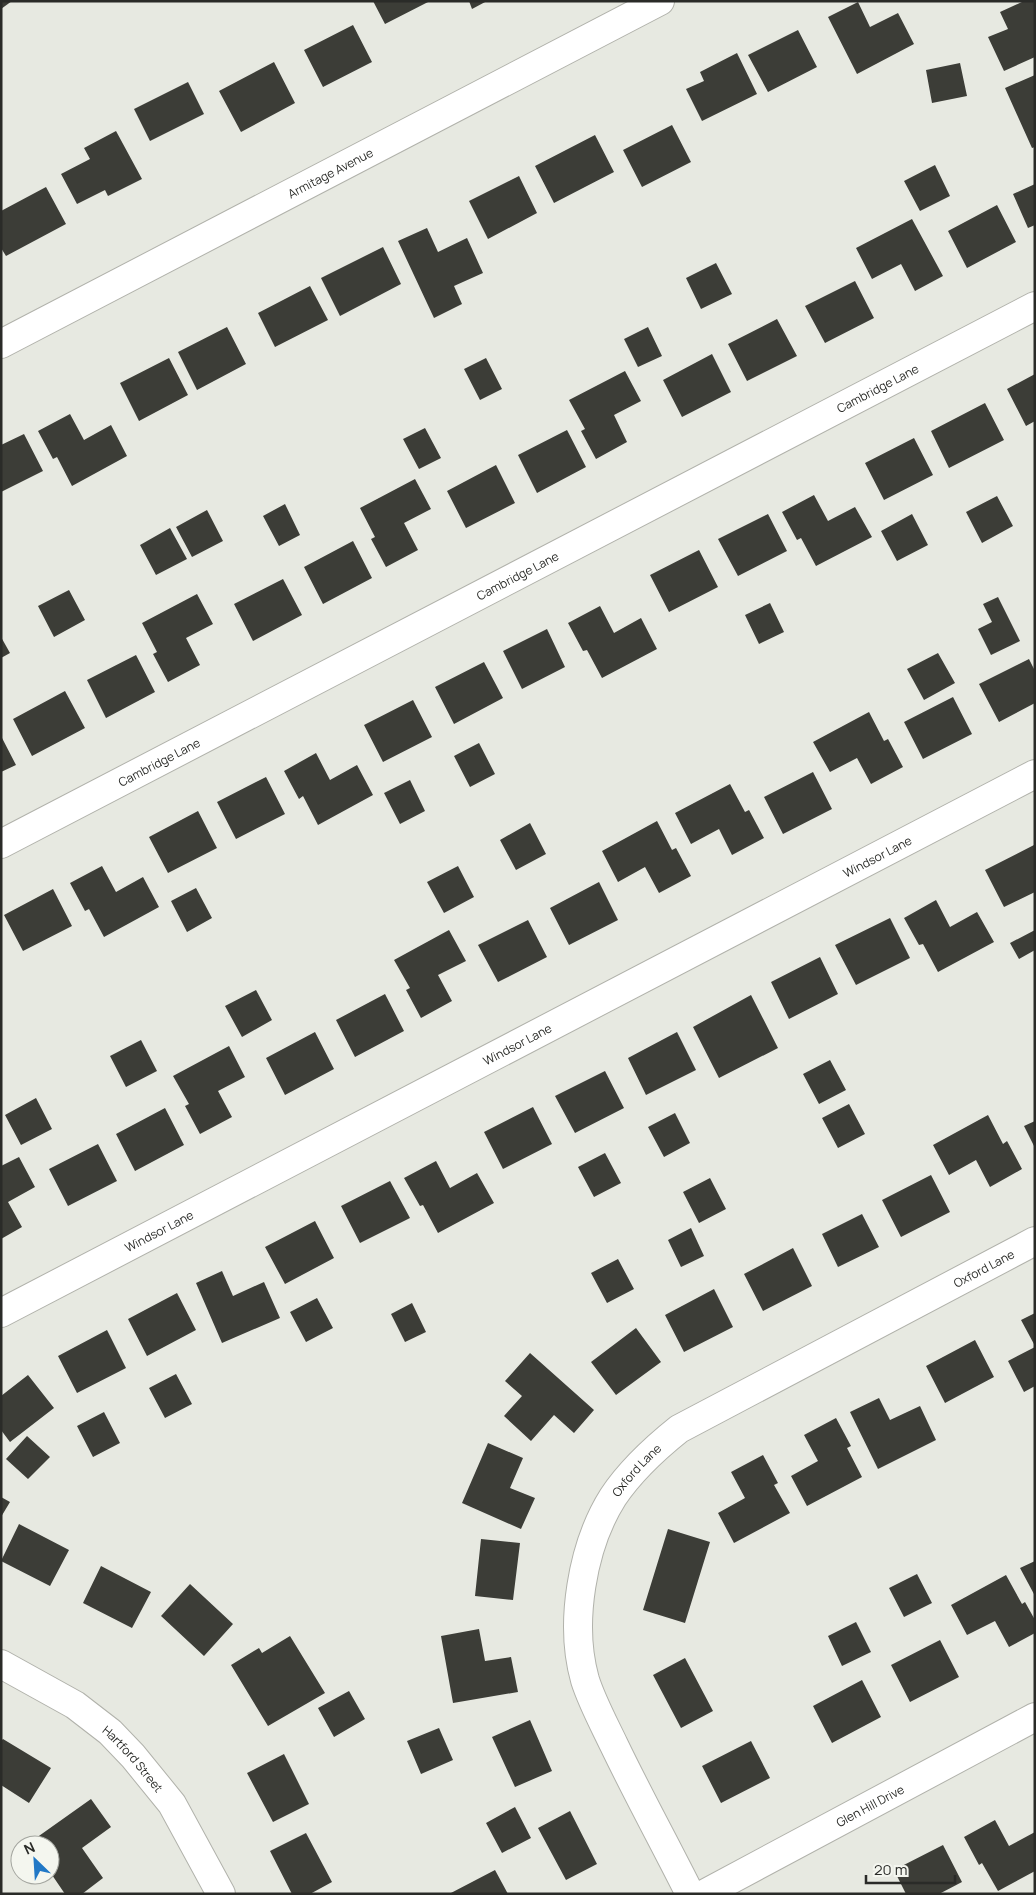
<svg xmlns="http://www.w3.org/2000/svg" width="1036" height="1895" viewBox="0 0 1036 1895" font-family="Manrope,sans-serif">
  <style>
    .building { fill: #3c3d37 }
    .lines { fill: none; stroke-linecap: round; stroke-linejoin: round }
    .minor-casing { stroke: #b1b2ab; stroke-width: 30 }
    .minor { stroke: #fff; stroke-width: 28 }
    .labels { text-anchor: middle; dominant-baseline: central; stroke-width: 5; stroke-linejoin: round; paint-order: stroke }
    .street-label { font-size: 12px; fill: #2a2b28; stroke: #f4f6ef }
  </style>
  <rect width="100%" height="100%" fill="#e7e9e1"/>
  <!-- building -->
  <path class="building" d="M1,1h11l-11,8z
    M373,1h57l-45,23z
    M469,1h18l-15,8z
    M1024,1h11v56l-31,14 -16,-34 20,-8 -8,-17z
    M858,2l12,25 28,-14 16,31 -57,30 -29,-57z
    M353,25l19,37 -49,25 -19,-37z
    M798,30l19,37 -49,25 -20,-37z
    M737,53l20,41 -55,27 -16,-32 18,-8 -4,-9z
    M274,62l21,41 -54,29 -22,-41z
    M960,63l7,33 -35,7 -6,-33z
    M1035,75v72l-3,1 -27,-60z
    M188,82l16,32 -54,27 -16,-32z
    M672,125l19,37 -49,25 -19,-37z
    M116,131l26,48 -34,17 -3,-6 -28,14 -16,-30 29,-15 -6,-11z
    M595,135l19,37 -60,31 -19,-37z
    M935,165l15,31 -30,15 -16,-30z
    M519,176l18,37 -49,26 -19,-38z
    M1035,184v41l-7,3 -15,-34z
    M46,187l20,37 -60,32 -5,-8v-37z
    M997,205l19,37 -49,26 -19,-37z
    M912,219l31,57 -28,15 -14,-27 -29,15 -16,-31z
    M427,228l11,24 29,-14 16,35 -29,13 8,18 -28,14 -36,-77z
    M383,247l18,37 -61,32 -19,-38z
    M716,263l16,31 -31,15 -15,-31z
    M855,281l19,37 -49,25 -20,-37z
    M310,286l18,34 -53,27 -17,-34z
    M777,319l20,37 -50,25 -19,-37z
    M227,327l19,37 -49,26 -19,-38z
    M648,327l14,29 -24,11 -14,-28z
    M712,354l19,38 -49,25 -19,-37z
    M169,358l19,37 -49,26 -19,-38z
    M486,358l16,31 -22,11 -16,-31z
    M625,371l16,30 -27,14 13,27 -31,17 -15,-28 4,-2 -16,-29z
    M1035,374v47l-9,5 -19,-37z
    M985,403l19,37 -55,28 -18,-37z
    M70,414l14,26 27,-15 16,31 -55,30 -15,-29 -4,2 -15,-28z
    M425,428l16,30 -22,11 -16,-30z
    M567,430l19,37 -49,26 -19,-38z
    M24,434l19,37 -42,21v-47z
    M914,438l19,37 -49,25 -19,-37z
    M496,465l19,38 -49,25 -19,-37z
    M415,479l16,30 -27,14 14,27 -32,17 -15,-28 4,-2 -15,-29z
    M814,495l14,26 27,-14 17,30 -56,29 -15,-28 -4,2 -15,-28z
    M997,496l16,30 -31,17 -16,-31z
    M285,504l15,31 -21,11 -16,-30z
    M207,510l16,31 -31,16 -16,-30z
    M768,514l19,37 -49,25 -20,-37z
    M912,514l16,31 -31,16 -16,-30z
    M170,528l17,31 -31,16 -16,-30z
    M353,541l19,37 -49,26 -19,-37z
    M699,550l19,37 -49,25 -19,-37z
    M283,579l19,36 -49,26 -19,-37z
    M69,590l16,30 -31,17 -16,-31z
    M197,594l16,30 -27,14 14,27 -32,17 -15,-28 4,-2 -15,-29z
    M998,597l22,44 -29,14 -13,-26 14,-7 -9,-18z
    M770,603l14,29 -25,12 -14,-29z
    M600,606l14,27 27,-15 16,31 -55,29 -15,-28 -4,1 -15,-28z
    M547,629l18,38 -43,22 -19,-38z
    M1,637l9,16 -9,5z
    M938,653l17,30 -31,17 -17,-31z
    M136,655l19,37 -49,26 -19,-38z
    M1029,659l6,12v32l-36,19 -20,-38z
    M484,662l19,36 -49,26 -19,-37z
    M65,691l20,37 -53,28 -19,-37z
    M953,697l19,37 -49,25 -19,-37z
    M413,700l19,37 -49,25 -19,-37z
    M869,712l15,29 4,-2 15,28 -32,17 -14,-26 -27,14 -17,-30z
    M1,736l15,29 -15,7z
    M479,743l16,31 -25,13 -16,-31z
    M316,753l14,27 27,-15 16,30 -55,30 -15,-29 -4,3 -15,-28z
    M813,772l19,37 -49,25 -19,-37z
    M266,777l19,37 -49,25 -19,-37z
    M410,780l15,31 -25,13 -16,-31z
    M730,784l15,28 4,-2 15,28 -32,17 -13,-26 -28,15 -16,-31z
    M198,811l19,37 -49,25 -19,-36z
    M657,821l15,29 4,-2 15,28 -32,17 -14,-26 -27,15 -16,-31z
    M530,823l16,31 -30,16 -16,-30z
    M1034,845l1,47 -31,15 -19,-37z
    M102,866l14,26 27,-15 16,30 -55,30 -15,-28 -4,2 -15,-28z
    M458,866l16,31 -30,16 -17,-31z
    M599,882l19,38 -49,25 -19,-37z
    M196,888l16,30 -25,14 -16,-31z
    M53,889l19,37 -49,25 -19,-36z
    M936,900l14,27 27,-15 17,30 -56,30 -15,-28 -4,1 -15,-27z
    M890,918l20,40 -54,27 -21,-40z
    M528,920l19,37 -49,25 -20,-37z
    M449,930l17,31 -28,14 14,26 -31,17 -15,-28 4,-2 -16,-28z
    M1035,930v20l-16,9 -9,-16z
    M820,957l18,37 -49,25 -18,-37z
    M256,990l16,30 -30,17 -17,-31z
    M385,994l19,37 -49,26 -19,-37z
    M751,995l27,53 -59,30 -26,-51z
    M315,1032l19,37 -49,26 -19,-37z
    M677,1032l19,38 -50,25 -18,-37z
    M141,1040l16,31 -31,16 -16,-31z
    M229,1046l16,31 -27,14 14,26 -32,17 -15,-28 4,-2 -16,-28z
    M830,1060l16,30 -27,14 -16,-30z
    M605,1071l19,37 -49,25 -20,-37z
    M36,1098l16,31 -31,16 -16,-30z
    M849,1104l16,30 -27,14 -16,-30z
    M533,1107l19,37 -49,25 -19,-37z
    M165,1108l19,37 -49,26 -19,-37z
    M675,1113l15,30 -26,14 -16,-30z
    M988,1115l15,29 4,-3 15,28 -32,18 -14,-27 -27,15 -16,-30z
    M1035,1121v27l-11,-22z
    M98,1144l19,37 -49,25 -19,-37z
    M605,1153l16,30 -27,14 -16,-30z
    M19,1157l16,30 -27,15 14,25 -21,12v-73z
    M436,1161l14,27 27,-15 17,30 -56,30 -15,-28 -3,1 -16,-28z
    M931,1175l19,37 -49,25 -19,-37z
    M710,1178l16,31 -27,14 -16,-31z
    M390,1181l20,37 -50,25 -19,-37z
    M862,1214l17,33 -41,20 -16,-33z
    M315,1221l19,37 -49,26 -20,-37z
    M691,1228l13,28 -23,11 -13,-27z
    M793,1248l19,38 -49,25 -19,-37z
    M618,1259l16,30 -27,14 -16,-30z
    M222,1271l11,25 31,-14 16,36 -58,25 -26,-60z
    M714,1289l19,38 -49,25 -19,-37z
    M177,1293l19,37 -49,26 -19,-37z
    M317,1298l16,30 -27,14 -16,-30z
    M412,1303l14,29 -21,10 -14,-28z
    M1035,1313v33l-14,-26z
    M636,1328l25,34 -45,33 -25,-33z
    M107,1330l19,38 -49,25 -19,-37z
    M975,1340l19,37 -49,26 -19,-37z
    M1035,1347v39l-11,6 -16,-31z
    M530,1353l64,57 -20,23 -20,-18 -23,26 -27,-25 18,-20 -17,-15z
    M176,1374l16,30 -27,14 -16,-30z
    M28,1375l26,33 -44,34 -9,-12v-34z
    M879,1398l11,22 30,-14 16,34 -58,29 -28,-57z
    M104,1412l16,31 -27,14 -16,-31z
    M836,1418l15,28 -4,2 15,29 -55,29 -16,-30 27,-15 -14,-26z
    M27,1436l23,21 -22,22 -22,-20z
    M488,1443l35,15 -13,30 25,10 -14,31 -59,-26z
    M763,1455l15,28 -4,2 16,28 -56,30 -16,-30 27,-15 -14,-26z
    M1,1497l9,5 -9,15z
    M19,1524l50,26 -19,36 -49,-25z
    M668,1529l42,13 -25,81 -42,-13z
    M481,1539l39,4 -7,57 -38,-4z
    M1035,1561v35l-15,-28z
    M101,1566l50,26 -19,36 -49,-25z
    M917,1574l15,29 -28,14 -15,-29z
    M1006,1575l16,29 3,-2 10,18v13l-26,14 -14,-26 -28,14 -16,-30z
    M190,1584l43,40 -29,32 -43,-40z
    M856,1622l15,30 -29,14 -14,-30z
    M479,1629l6,32 26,-4 7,35 -65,11 -12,-67z
    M290,1636l35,57 -57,33 -37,-61 28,-17 3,5z
    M940,1640l19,37 -49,25 -19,-37z
    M685,1658l28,53 -32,17 -28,-53z
    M862,1680l19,37 -49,26 -19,-37z
    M349,1691l16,28 -31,18 -16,-29z
    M530,1720l22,51 -37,16 -23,-50z
    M439,1728l14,32 -32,14 -14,-33z
    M3,1739l48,29 -22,35 -28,-18v-44z
    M751,1741l19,37 -49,25 -19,-37z
    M284,1754l25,50 -36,18 -26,-49z
    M91,1799l20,28 -29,21 21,30 -21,16h-17l-15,-22v-27h-19l-2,-2z
    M515,1807l16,31 -29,15 -16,-30z
    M570,1811l27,53 -31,16 -28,-52z
    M995,1820l14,26 26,-14v39l-37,20 -16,-28 -3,2 -15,-28z
    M306,1833l26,49 -22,12h-18l-22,-43z
    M943,1845l19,37 -23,12h-33l-12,-24z
    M495,1870l13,24h-59z"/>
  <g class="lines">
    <defs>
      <g id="minor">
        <path id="s1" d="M1,344l659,-343"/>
        <path id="s2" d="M1,844l1034,-538"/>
        <path id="s3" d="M1,1313l1034,-539"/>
        <path id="s4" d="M1,1664l74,41 35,27 23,24 39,48 49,90"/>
        <path id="s5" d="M690,1894c-25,-50 -52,-99 -76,-149 -10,-21 -22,-43 -29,-65 -16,-56 -3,-134 28,-183 18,-27 41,-48 66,-68l356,-188"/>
        <path id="s6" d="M704,1894l331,-177"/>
      </g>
    </defs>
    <!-- minor casing -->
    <use href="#minor" class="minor-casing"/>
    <!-- minor -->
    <use href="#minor" class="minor"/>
  </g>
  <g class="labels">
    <!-- street labels -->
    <g class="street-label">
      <text stroke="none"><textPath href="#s1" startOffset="371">Armitage Avenue</textPath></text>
      <text stroke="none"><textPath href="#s2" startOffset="988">Cambridge Lane</textPath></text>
      <text stroke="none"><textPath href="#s2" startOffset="582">Cambridge Lane</textPath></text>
      <text stroke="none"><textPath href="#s2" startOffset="178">Cambridge Lane</textPath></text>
      <text stroke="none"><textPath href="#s3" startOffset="988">Windsor Lane</textPath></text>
      <text stroke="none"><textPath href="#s3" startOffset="582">Windsor Lane</textPath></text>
      <text stroke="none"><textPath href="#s3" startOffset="178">Windsor Lane</textPath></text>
      <text stroke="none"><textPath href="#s5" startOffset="868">Oxford Lane</textPath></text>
      <text stroke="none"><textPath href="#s5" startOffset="464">Oxford Lane</textPath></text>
      <text stroke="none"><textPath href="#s4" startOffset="164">Hartford Street</textPath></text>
      <text stroke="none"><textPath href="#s6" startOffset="188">Glen Hill Drive</textPath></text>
    </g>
  </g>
  <!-- border -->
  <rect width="1036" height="1895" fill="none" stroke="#2a2b28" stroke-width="5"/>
  <!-- north arrow -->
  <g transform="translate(35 1860) rotate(335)"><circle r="24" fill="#f4f6ef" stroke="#a3a59f"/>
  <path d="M0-4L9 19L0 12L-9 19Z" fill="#2178c6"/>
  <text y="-8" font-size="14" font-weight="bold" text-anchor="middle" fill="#2a2b28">N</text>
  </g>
  <!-- scale -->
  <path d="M866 1875v8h89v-8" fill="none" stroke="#2a2b28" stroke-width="2.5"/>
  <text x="874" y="1875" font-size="15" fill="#2a2b28" stroke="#f4f6ef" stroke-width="4" paint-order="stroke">20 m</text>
</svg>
